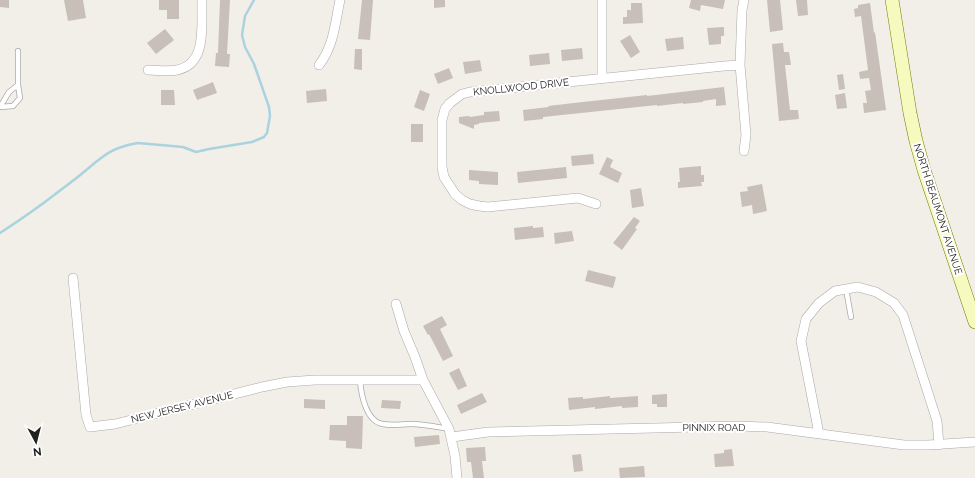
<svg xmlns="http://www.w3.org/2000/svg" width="975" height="478" viewBox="0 0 975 478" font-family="Raleway,sans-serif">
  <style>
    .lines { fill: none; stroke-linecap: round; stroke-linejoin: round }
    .stream { stroke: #aad3df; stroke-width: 2.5 }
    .building { fill: #c7bfb8 }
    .lane-casing { stroke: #a9a9a9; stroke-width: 6 }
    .street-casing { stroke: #a9a9a9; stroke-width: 10 }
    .secondary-casing { stroke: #707d05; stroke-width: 14 }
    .lane { stroke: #fff; stroke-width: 4.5 }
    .street { stroke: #fff; stroke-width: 9 }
    .secondary { stroke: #f7fabf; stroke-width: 13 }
    .labels { text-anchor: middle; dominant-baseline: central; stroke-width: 4; stroke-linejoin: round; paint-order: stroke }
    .street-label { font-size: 10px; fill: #222; stroke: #fff }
  </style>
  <rect width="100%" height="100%" fill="#f2efe9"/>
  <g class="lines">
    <!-- stream -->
    <path class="stream" d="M0,233c20,-13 39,-26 58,-41 9,-7 18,-13 27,-21 18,-15 27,-24 53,-28l45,4 13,5 13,-3 43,-7 12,-5 3,-4 3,-17 -1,-9 -15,-43 -9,-17 -3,-12 3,-19 9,-16"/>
  </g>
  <!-- building -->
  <path class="building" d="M0,0h9v8l-9,-1z
    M64,0h19l3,18 -18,3z
    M159,0h20v19h-12v-9h-8z
    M220,0h10l-3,54h3l-1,13 -14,-1 1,-13h2z
    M362,0h11l-3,40 -12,-1z
    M434,0h11v7l-11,1z
    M691,0h34l-2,9 -22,-4 -1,6 -11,-3z
    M767,0h13l3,30 -13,2z
    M796,0h11l1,15 -10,1z
    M631,3h11l1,20 -20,1v-7h4v-7h4z
    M870,3l4,30 1,-1 11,78 -22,3 -1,-10h4l-2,-12 6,-1 -2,-12 -9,1 -1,-7 9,-2 -7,-54 -6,1 -1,-8 4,-1v-3z
    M724,27v9h-3v8l-12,1 -2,-17z
    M165,29l9,11 -18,14 -9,-11z
    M630,35l10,17 -9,6 -11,-17z
    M683,37l1,12 -17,2 -2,-12z
    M783,43l1,9h5l2,13h-6l5,45h8l1,9 -20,2 -7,-77z
    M582,48l1,11 -21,2 -1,-11z
    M355,49h7v21l-8,-1z
    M549,53l1,11 -20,2 -1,-11z
    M480,60l2,11 -17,3 -2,-12z
    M449,68l4,10 -15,6 -4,-10z
    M843,74l2,15 -6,1 -2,-15z
    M213,82l4,11 -20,7 -4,-10z
    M724,87l2,18 -10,1v-7l-13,2v1l-20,2v-1l-26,3v-1l-114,12v2l-19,2 -1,-11 26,-3 -1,-1 26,-3 73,-8v1z
    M326,89l1,12 -20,2 -1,-12z
    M161,90h13l1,15h-14z
    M420,90l10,4 -6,17 -10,-4z
    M845,93l2,15 -10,1 -2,-14z
    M499,111l1,10 -21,2v1l-5,1v4l-15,-6v-6l10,-1 1,1 14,-2v-3z
    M411,124h12v18h-12z
    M593,154l1,10 -22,2 -1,-10z
    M607,157l6,3 -3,7 12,6 -4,10 -19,-9z
    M701,166v9h3v7h-3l1,4 -24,2v-6h2l-1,-14z
    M566,167l1,11 -49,5 -1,-11z
    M469,170l29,2v13l-19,-1v-3l-10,-1z
    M762,184l5,27 -14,3 -1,-9 -10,2 -2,-15 8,-1 -1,-4z
    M641,188l3,18 -12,2 -2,-18z
    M634,217l6,4 -5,7 2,1 -15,21 -9,-7z
    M533,226v2l10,-1 1,10 -29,3 -1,-12z
    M572,231l2,10 -19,3 -1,-11z
    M588,270l28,7 -3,11 -28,-7z
    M442,316l5,9 -7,4 13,27 -10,5 -14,-27 -1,1 -5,-9z
    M459,368l8,18 -9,4 -9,-17z
    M482,393l5,9 -26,12 -4,-9z
    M667,394v13h-10v-3h-5v-9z
    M610,396v2l28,-2v11l-16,1v-2l-27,3v-2l-26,3 -1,-12 15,-1v2z
    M304,399l21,1v9l-21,-1z
    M382,400l19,1 -1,8 -19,-1z
    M347,416h16l-1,33 -16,-1v-7l-17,-1 1,-15h17z
    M439,435l1,9 -25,3 -1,-10z
    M485,447l1,14h-4l2,17h-11l-2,-16h-4l-1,-14z
    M732,449l2,17 -19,1 -1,-13 10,-1v-3z
    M581,454l2,17 -9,1 -2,-17z
    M644,466l1,11 -25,1 -1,-10z"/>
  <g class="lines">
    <defs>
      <path id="lane" d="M0,107l13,-1 7,-8 -2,-13v-34
        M0,107l9,-15 9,-7
        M846,289l5,28
        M360,380c1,14 6,42 23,44 9,2 19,0 28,0 13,0 26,3 38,5"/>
      <path id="street" d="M319,65c15,-19 16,-42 21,-65
        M148,70c9,0 20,2 29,0 31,-6 24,-46 25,-70
        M602,78v-78
        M744,151l2,-16 -6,-70 2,-55 2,-10
        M596,204l-18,-6 -90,9 -9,-1 -9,-2 -8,-4 -7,-6 -11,-17 -2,-10v-47l3,-11 5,-6 12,-9 8,-2 254,-26 16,-1
        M73,278l13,137 4,12 25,-3 147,-37 25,-5 28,-2h108
        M396,304l8,27 11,26 8,23 26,49 6,27 2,22
        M819,434l-18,-93 5,-22 13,-16 16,-12 23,-4 18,5 18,11 9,12 34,106 2,24
        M452,437l36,-5 250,-6 29,1 137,18h24l47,-3"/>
      <path id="secondary" d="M892,0l18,113 6,28 8,29 51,152"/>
    </defs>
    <!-- lane casing -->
    <use href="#lane" class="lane-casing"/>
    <!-- street casing -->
    <use href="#street" class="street-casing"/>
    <!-- secondary casing -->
    <use href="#secondary" class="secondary-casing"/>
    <!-- lane -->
    <use href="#lane" class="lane"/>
    <!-- street -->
    <use href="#street" class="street"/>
    <!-- secondary -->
    <use href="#secondary" class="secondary"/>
  </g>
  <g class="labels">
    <!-- street labels -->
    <g class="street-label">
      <text transform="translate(521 87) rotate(-6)">KNOLLWOOD DRIVE</text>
      <text transform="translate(938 209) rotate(72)">NORTH BEAUMONT AVENUE</text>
      <text transform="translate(182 407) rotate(-14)">NEW JERSEY AVENUE</text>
      <text x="714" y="427">PINNIX ROAD</text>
    </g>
  </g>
  <!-- north arrow -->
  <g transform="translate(36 442) rotate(173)" stroke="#ffffff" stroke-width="3" paint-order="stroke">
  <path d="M0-3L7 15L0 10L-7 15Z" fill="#222222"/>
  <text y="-6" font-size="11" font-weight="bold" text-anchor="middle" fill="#222222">N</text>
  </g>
</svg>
